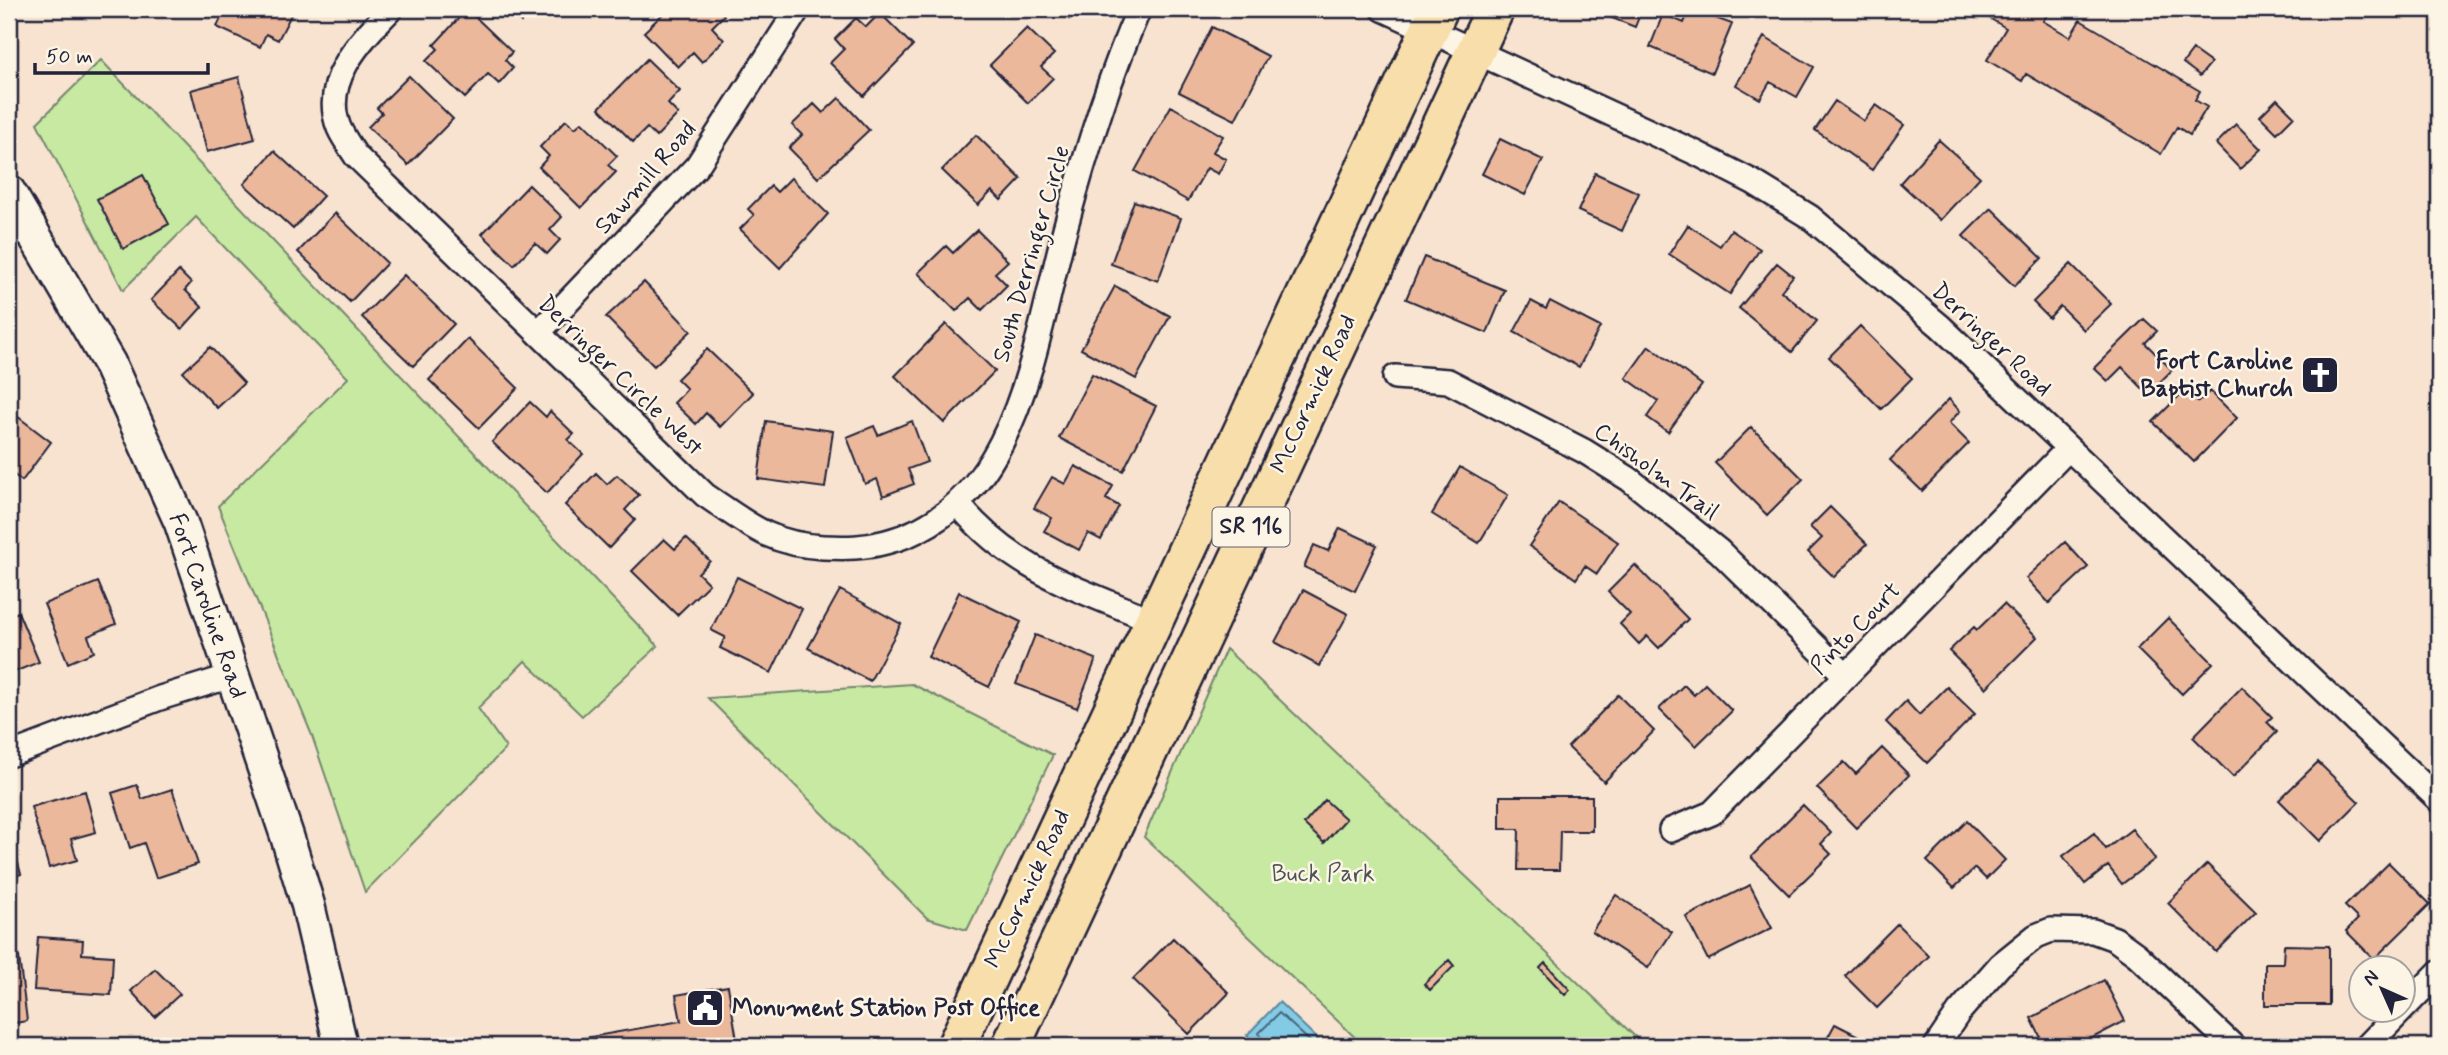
<svg xmlns="http://www.w3.org/2000/svg" width="2448" height="1055" viewBox="0 0 2448 1055" font-family="Mynerve,sans-serif">
  <style>
    .green { fill: #c7e9a2; stroke: #74866e; stroke-width: 2 }
    .water { fill: #83cbe4; stroke: #5c87a0; stroke-width: 2 }
    .lines { fill: none; stroke-linecap: round; stroke-linejoin: round }
    .shore { stroke: #49667f; stroke-width: 2 }
    .building { fill: #ebb89c; stroke: #22223b; stroke-width: 2 }
    .street-casing { stroke: #22223b; stroke-width: 28 }
    .secondary-casing { stroke: #22223b; stroke-width: 37 }
    .primary-casing { stroke: #22223b; stroke-width: 42 }
    .street { stroke: #fcf5e5; stroke-width: 23 }
    .secondary { stroke: #fcf5e5; stroke-width: 32 }
    .primary { stroke: #f8deab; stroke-width: 37 }
    .labels { text-anchor: middle; dominant-baseline: central; stroke-width: 5; stroke-linejoin: round; paint-order: stroke }
    .shield { fill: #fcf5e5; stroke: #63616e; stroke-width: 2 }
    .shield-label { font-size: 23px; font-weight: bold; fill: #22223b }
    .street-label { font-size: 24px; fill: #22223b; stroke: #fcf5e5 }
    .poi-label { font-size: 24px; font-weight: bold; fill: #22223b; stroke: #fcf5e5; text-anchor: end }
    .park-label { font-size: 24px; fill: #4b5455; stroke: #fcf5e5 }
  </style>
  <rect width="100%" height="100%" fill="#f7e3cf"/>
  <filter id="ink" filterUnits="userSpaceOnUse"><feTurbulence type="fractalNoise" baseFrequency=".0143" numOctaves="2"/><feDisplacementMap in="SourceGraphic" scale="14" xChannelSelector="R" yChannelSelector="G"/><feConvolveMatrix kernelMatrix="1 2 1 2 8 2 1 2 1" color-interpolation-filters="sRGB"/></filter>
  <g filter="url(#ink)">
    <!-- green -->
    <path class="green" d="M101,60l557,586 -76,70 -57,-55 -47,47 28,40 -141,144 -54,-159 -93,-227 130,-128 -152,-161 -73,73 -86,-167z
      M1226,649l419,397h-281l-220,-209z
      M912,684l141,71 -86,175 -40,-12 -219,-220z"/>
    <!-- water -->
    <path class="water" d="M1279,1002l46,44h-66l-12,-11z"/>
    <g class="lines">
      <!-- shore -->
      <path class="shore" d="M1264,1046l-5,-13 20,-20 36,33"/>
    </g>
    <!-- building -->
    <path class="building" d="M225,9h58l9,4 -14,27 -12,-6 -6,13 -43,-20z
      M467,9l45,43 -7,8 8,8 -14,16 -11,-10 -23,24 -39,-37 12,-12 -4,-4z
      M507,9h26l-12,13z
      M668,9h49l7,6 -12,12 12,13 -22,22 -9,-10 -15,15 -34,-35z
      M1059,9h20l-10,10z
      M1589,9h53l-7,18z
      M1690,9l42,15 -20,49 -62,-26 13,-33 21,9z
      M1989,9h62l-8,12 27,16 10,-17 120,71 -5,9 12,7 -17,28 -13,-8 -16,27 -135,-80 -4,7 -35,-21 19,-32 -17,-10 4,-7z
      M880,13l33,33 -49,50 -34,-33 14,-14 -9,-10 21,-21 10,9z
      M1212,27l56,29 -33,64 -56,-28z
      M1027,28l27,26 -13,13 12,11 -25,25 -38,-38z
      M1764,37l50,30 -17,30 -27,-15 -10,17 -24,-14z
      M2193,50l18,13 -11,13 -17,-13z
      M647,59l33,32 -12,13 10,10 -22,23 -9,-9 -14,14 -34,-34z
      M409,76l44,43 -45,46 -40,-38 14,-14 -5,-5z
      M239,77l16,62 -48,13 -16,-62z
      M839,98l30,32 -51,48 -29,-30 13,-13 -10,-10 22,-21 9,9z
      M2277,99l17,17 -17,17 -17,-17z
      M1835,101l29,20 12,-16 28,20 -32,45 -57,-40z
      M1171,106l52,30 -10,16 13,7 -8,15 -11,-6 -19,33 -53,-30z
      M566,120l9,8 7,-6 35,34 -9,9 8,7 -35,36 -42,-41 10,-11 -9,-9z
      M2236,124l25,25 -21,20 -24,-25z
      M976,135l45,44 -20,21 -9,-9 -14,14 -36,-35z
      M1500,139l43,21 -18,35 -43,-21z
      M1939,140l41,37 -40,43 -40,-37z
      M274,151l49,45 -30,33 -49,-45z
      M1595,173l44,20 -17,38 -44,-20z
      M143,175l26,49 -46,25 -26,-50z
      M791,178l37,36 -48,54 -40,-39 14,-14 -6,-6 23,-23 6,6z
      M529,185l33,32 -12,13 10,10 -13,14 -12,-11 -21,22 -32,-31z
      M1134,201l47,17 -23,63 -47,-17z
      M1991,208l51,50 -28,28 -51,-50z
      M335,213l52,50 -37,39 -52,-50z
      M1688,225l32,21 11,-16 29,19 -30,45 -61,-40z
      M977,230l31,31 -13,12 12,12 -25,25 -12,-12 -14,13 -38,-38 28,-27 7,7z
      M1424,257l81,33 -18,43 -81,-34z
      M1777,263l16,13 -12,15 36,30 -25,31 -53,-44z
      M2071,264l40,40 -27,26 -24,-24 -11,12 -16,-16z
      M179,271l12,12 -6,7 17,17 -20,22 -31,-29z
      M404,275l50,49 -41,42 -51,-49z
      M644,282l47,49 -37,35 -48,-49z
      M1115,286l55,30 -34,63 -55,-30z
      M1531,301l15,8 4,-8 50,26 -21,40 -65,-35z
      M2144,319l13,12 -12,12 27,27 -24,24 -26,-27 -14,14 -14,-13z
      M946,324l49,47 -51,52 -49,-47z
      M1860,326l52,52 -31,31 -52,-52z
      M468,339l50,49 -39,40 -50,-48z
      M1649,346l53,39 -34,47 -21,-15 11,-16 -32,-23z
      M210,347l34,36 -27,25 -34,-36z
      M707,349l46,44 -33,34 -14,-14 -10,11 -22,-21 13,-14 -10,-10z
      M1092,374l64,32 -33,65 -64,-33z
      M2186,389l12,13 12,-11 27,27 -43,44 -41,-40z
      M1949,399l11,12 -11,12 20,20 -47,48 -32,-31z
      M530,402l16,15 4,-6 24,23 -6,6 15,14 -36,39 -55,-51z
      M9,410l42,32 -29,39 -13,-10z
      M766,421l67,10 -8,57 -67,-9z
      M912,421l15,41 -19,7 6,15 -31,12 -6,-17 -12,5 -18,-47 27,-11 4,9z
      M1751,427l52,52 -36,36 -52,-52z
      M1075,466l38,20 -7,13 13,7 -18,34 -13,-7 -9,17 -35,-19 8,-13 -18,-10 18,-31 13,7z
      M1460,467l48,28 -29,48 -47,-29z
      M596,473l11,11 10,-9 22,20 -14,15 10,10 -26,28 -44,-43z
      M1559,502l59,40 -21,32 -12,-8 -9,13 -47,-33z
      M1830,507l37,37 -33,33 -26,-25 14,-14 -12,-11z
      M1340,528l37,17 -22,46 -51,-24 10,-22 14,6z
      M686,538l24,23 -12,12 11,11 -32,31 -45,-44 32,-32 11,10z
      M2065,542l23,25 -39,36 -23,-25z
      M1635,565l53,54 -29,29 -12,-12 -8,8 -19,-20 10,-10 -22,-22z
      M737,577l65,32 -31,64 -51,-25 5,-11 -14,-7z
      M98,582l18,42 -28,12 6,16 -26,11 -24,-59z
      M840,590l61,34 -31,57 -62,-33z
      M1303,590l45,24 -29,52 -44,-24z
      M959,592l62,30 -32,65 -61,-30z
      M2004,604l33,33 -51,51 -37,-37 25,-24 3,3z
      M18,612l21,50 -30,12v-58z
      M2168,618l45,45 -31,31 -45,-45z
      M1035,635l61,24 -19,49 -61,-24z
      M1705,684l27,27 -36,35 -37,-37 25,-24 10,10z
      M1947,687l28,27 -48,49 -41,-41 20,-21 13,14z
      M2242,687l30,30 -5,5 10,10 -44,45 -40,-40z
      M1618,695l36,36 -50,51 -36,-35z
      M1882,748l27,27 -53,53 -39,-40 27,-26 12,12z
      M2318,762l41,40 -39,39 -41,-41z
      M137,785l5,14 30,-10 26,75 -42,14 -12,-35 -14,5 -18,-55z
      M85,791l11,41 -25,7 6,21 -28,8 -18,-61z
      M1500,796h92v35h-32l-1,39h-41l1,-41h-19z
      M1325,800l21,19 -22,24 -20,-19z
      M1803,805l28,28 -10,11 10,10 -42,41 -38,-38z
      M1967,821l38,39 -19,19 -11,-11 -21,20 -27,-27z
      M2132,829l23,30 -33,25 -14,-18 -23,18 -22,-28 31,-23 12,16z
      M17,859l4,15 -12,4v-17z
      M2389,863l41,41 -56,55 -28,-28 12,-12 -13,-13z
      M2207,864l49,48 -40,40 -48,-49z
      M1750,885l22,43 -64,32 -22,-43z
      M1616,895l56,37 -24,36 -56,-37z
      M1897,924l32,32 -52,52 -32,-32z
      M38,937l45,3 -1,14 31,2 -2,39 -77,-5z
      M1173,938l56,55 -40,41 -56,-55z
      M2284,945l45,1v59h-64v-42h18z
      M19,957l8,64 -18,3v-65z
      M1449,960l5,6 -24,24 -6,-6z
      M1545,963l25,27 -5,5 -25,-27z
      M155,969l25,25 -25,23 -24,-26z
      M2104,980l21,41 -48,25h-32l-14,-28z
      M728,986l10,60h-175l-1,-4 119,-21 -5,-26z
      M1835,1024l43,22h-55z"/>
    <g class="lines">
      <defs>
        <path id="street" d="M391,9c-29,30 -71,72 -52,119 4,9 11,19 17,28l349,339c43,29 64,49 118,52 23,1 41,1 63,-5 133,-34 148,-199 179,-313 20,-74 43,-149 74,-220
          M1383,9l313,144 57,29 57,35 130,109 499,474
          M538,333l159,-167 101,-157
          M1395,377l53,4 136,70 45,28 90,72 127,125
          M959,505c54,66 120,84 195,116
          M9,755l151,-57 71,-22
          M1671,830l41,-17 356,-364
          M1936,1046l23,-34 41,-47 36,-29 15,-6 42,1 22,8 22,16 96,91
          M2367,1046l72,-74"/>
        <path id="secondary" d="M9,192l100,171 72,160 106,313 21,69 33,141"/>
        <path id="primary" d="M956,1046l483,-1037
          M1011,1046l484,-1037"/>
      </defs>
      <!-- street casing -->
      <use href="#street" class="street-casing"/>
      <!-- secondary casing -->
      <use href="#secondary" class="secondary-casing"/>
      <!-- primary casing -->
      <use href="#primary" class="primary-casing"/>
      <!-- street -->
      <use href="#street" class="street"/>
      <!-- secondary -->
      <use href="#secondary" class="secondary"/>
      <!-- primary -->
      <use href="#primary" class="primary"/>
    </g>
  </g>
  <!-- icons -->
  <defs>
    <symbol id="church-square" viewBox="-11 -11 22 22"><rect x="-9" y="-9" width="18" height="18" rx="4" fill="#22223b" stroke="#fcf5e5"/><path d="M-1.2-6h2.4v3.5h3.3v2.4h-3.3V6h-2.4V-.1h-3.3v-2.4h3.3Z" fill="#fff"/></symbol>
    <symbol id="civic-square" viewBox="-11 -11 22 22"><rect x="-9" y="-9" width="18" height="18" rx="4" fill="#22223b" stroke="#fcf5e5"/><path d="M-.6-6.5H3V-4.5H.6V-3L4-1V1h2V6H-6V1h2V-1L-.6-3ZM-1.2 2.5V6h2.4V2.5Z" fill="#fff"/></symbol>
  </defs>
  <g fill-rule="evenodd">
    <use href="#church-square" x="2298" y="353" width="44" height="44"/>
    <use href="#civic-square" x="683" y="986" width="44" height="44"/>
  </g>
  <g class="labels">
    <!-- shield labels -->
    <rect class="shield" x="1212.5" y="507.5" width="77" height="39" rx="5"/>
    <g class="shield-label">
      <text x="1251" y="527">SR 116</text>
    </g>
    <!-- street labels -->
    <g class="street-label">
      <text transform="translate(646 178) rotate(-49)">Sawmill Road</text>
      <text transform="translate(1032 254) rotate(-74)">South Derringer Circle</text>
      <text transform="translate(1991 340) rotate(43)">Derringer Road</text>
      <text transform="translate(620 376) rotate(44)">Derringer Circle West</text>
      <text transform="translate(1314 394) rotate(-65)">McCormick Road</text>
      <text transform="translate(1656 472) rotate(36)">Chisholm Trail</text>
      <text transform="translate(207 606) rotate(71)">Fort Caroline Road</text>
      <text transform="translate(1856 629) rotate(-46)">Pinto Court</text>
      <text transform="translate(1028 889) rotate(-65)">McCormick Road</text>
    </g>
    <!-- poi labels -->
    <g class="poi-label">
      <text x="2293" y="361">Fort Caroline<tspan x="2293" dy="28">Baptist Church</tspan></text>
      <text x="732" y="1008" text-anchor="start">Monument Station Post Office</text>
    </g>
    <!-- park labels -->
    <g class="park-label">
      <text x="1323" y="874">Buck Park</text>
    </g>
  </g>
  <!-- margin -->
  <rect width="2448" height="1055" fill="none" stroke="#fcf5e5" stroke-width="35"/>
  <rect x="18" y="18" width="2413" height="1020" fill="none" stroke="#22223b" stroke-width="2.5" filter="url(#ink)"/>
  <!-- north arrow -->
  <g transform="translate(2382 989) rotate(315)"><circle r="33" fill="#fcf5e5" stroke="#a5a1a1" stroke-width="2"/>
  <path d="M0-5L12 26L0 18L-12 26Z" fill="#22223b"/>
  <text y="-10" font-size="19" font-weight="bold" text-anchor="middle" fill="#22223b">N</text>
  </g>
  <!-- scale -->
  <path d="M35 63v10h173v-10" fill="none" stroke="#22223b" stroke-width="3.5"/>
  <text x="46" y="63" font-size="21" fill="#22223b" stroke="#fcf5e5" stroke-width="5" paint-order="stroke">50 m</text>
</svg>
